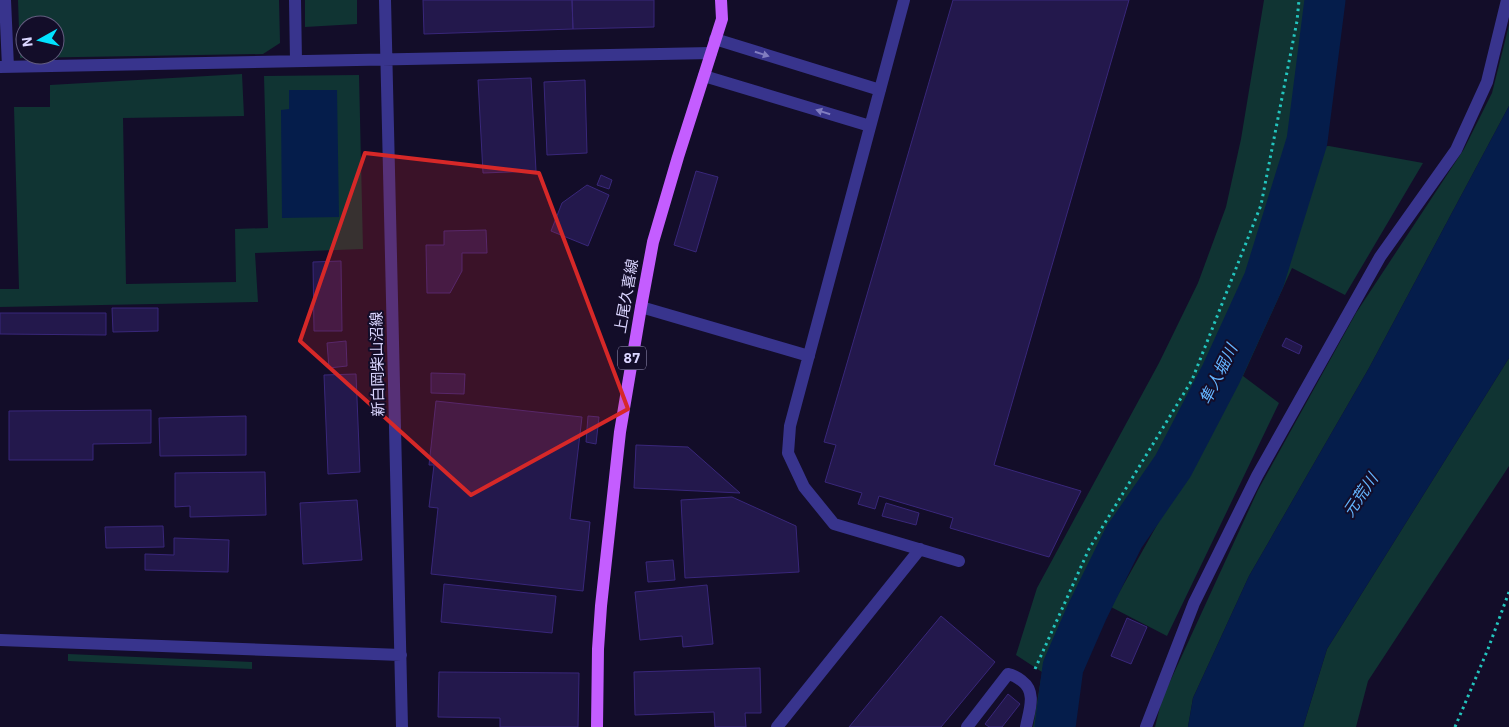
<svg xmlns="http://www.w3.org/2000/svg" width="1509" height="727" viewBox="0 0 1509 727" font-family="'IBM Plex Sans','Noto Sans JP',sans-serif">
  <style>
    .green { fill: #103433; fill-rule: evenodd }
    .water { fill: #051d4b }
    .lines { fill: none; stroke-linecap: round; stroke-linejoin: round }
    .river { stroke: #051d4b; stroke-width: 41 }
    .building { fill: #23184c; stroke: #39277a }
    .path { stroke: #23c5be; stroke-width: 3; stroke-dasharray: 2.5 4; stroke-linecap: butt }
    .minor { stroke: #38348d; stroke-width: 12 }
    .major { stroke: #c45dff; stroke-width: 12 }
    .oneway { fill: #817dc0 }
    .marked { fill: #d62828; fill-opacity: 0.2; stroke: #d62828; stroke-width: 4; stroke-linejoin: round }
    .labels { text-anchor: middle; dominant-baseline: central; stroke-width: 4; stroke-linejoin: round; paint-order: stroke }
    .shield { fill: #130d29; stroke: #9f9abf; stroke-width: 1 }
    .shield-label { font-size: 14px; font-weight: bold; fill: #dbd6ff }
    .street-label { font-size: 15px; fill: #dbd6ff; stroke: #130d29 }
    .water-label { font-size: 16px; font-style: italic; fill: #64b5ff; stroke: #130d29 }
  </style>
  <rect width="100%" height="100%" fill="#130d29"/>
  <!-- green -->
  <path class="green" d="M18,0h261l1,43 -17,11 -243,4zM25,25h30v30h-30z
    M305,0h52v24l-52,3z
    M1264,0h52l-33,191 -29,88 -41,87 -53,97 -50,70 -31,58 -30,83 -8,53h-8l9,-55 -26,-17 21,-67 122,-225 39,-80 28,-76 15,-68z
    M1509,25v81l-140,262 -120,208 -56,122 -5,29h-33l7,-28 96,-209 98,-177 108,-164 28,-56z
    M242,74l2,42 -121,2 3,166 110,-2 -1,-53 33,-1 -4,-152 95,-1 4,174 -108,4 3,49 -258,5v-18h19l-5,-182h36v-22z
    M1329,146l94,17 -78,132 -53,-27 -49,108 36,27 -112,233 -56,-29 101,-180 20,-61 55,-110 25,-109z
    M1509,358v108l-141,215 -12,46h-53l24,-78z
    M68,654l184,8v7l-184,-8z"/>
  <!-- water -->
  <path class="water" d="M289,90h48l2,127 -57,1 -1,-108 8,-1z
    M1509,106v252l-182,291 -24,78h-115l5,-29 56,-122 120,-208z"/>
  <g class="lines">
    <!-- river -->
    <path class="river" d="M1055,727l8,-60 24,-55 37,-75 49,-71 48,-92 43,-94 43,-139 18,-141"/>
  </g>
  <!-- building -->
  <path class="building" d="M423,0h149l1,29 -149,5z
    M572,0h82v27l-81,2z
    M953,0h176l-135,465 87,26 -32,66 -99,-29 3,-10 -74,-22 -4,13 -17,-5 4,-11 -37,-11 11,-37 -12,-3z
    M531,78l5,93 -53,2 -5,-93z
    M585,80l2,73 -40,2 -3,-73z
    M696,171l22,6 -22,75 -22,-7z
    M601,175l11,5 -3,9 -12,-4z
    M587,185l22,10 -21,51 -37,-15 11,-28z
    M486,230l1,23h-25v18l-12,22h-23l-1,-48h18v-14z
    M341,261l1,70h-28l-1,-69z
    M112,308h46v23l-45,1z
    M0,313h106v22l-106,-1z
    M1286,338l16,8 -3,8 -17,-8z
    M346,341l1,25 -18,2 -2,-25z
    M431,373l34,1 -1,20 -33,-1z
    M356,374l4,98 -32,2 -4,-99z
    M436,401l146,16 -12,102 20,3 -7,69 -152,-17 7,-66 -9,-1 5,-42h-5z
    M151,410v33l-58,1v16h-84v-49z
    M246,416v39l-86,1 -1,-38z
    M588,416l11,1 -3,27 -10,-2z
    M636,445l52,2 52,46 -106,-5z
    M265,472l1,43 -76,2v-11l-15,1v-34z
    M732,497l64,29 3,46 -114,6 -4,-78z
    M357,500l5,60 -59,4 -3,-61z
    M886,503l33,10 -3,12 -34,-9z
    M163,526l1,21 -58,1 -1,-21z
    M174,538l55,2 -1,32 -83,-2v-16l29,1z
    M673,560l2,20 -27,2 -2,-20z
    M444,584l112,12 -4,37 -111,-11z
    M707,585l6,59 -30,3 -1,-11 -42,4 -5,-48z
    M941,616l54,46 -54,65h-92z
    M1127,618l20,9 -16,37 -20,-8z
    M760,668l1,45h-16l1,14h-31l-1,-15 -79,3 -1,-43z
    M439,672l140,1 -1,54h-78v-9l-62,-1z
    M1008,694l12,10 -18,23h-13l-4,-3z"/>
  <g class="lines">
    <!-- path -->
    <path class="path" d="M1035,669l54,-120 103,-169 69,-175 36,-184 2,-21
      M1455,727l33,-78 21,-57"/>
    <!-- minor -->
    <path class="minor" d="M5,0l3,67
      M295,0l1,61
      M385,0l17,727
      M904,0l-114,426 -2,27 16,34 30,37 125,37
      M715,39l165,51
      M0,67l711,-14
      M704,76l166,50
      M641,307l168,49
      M0,640l401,15
      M777,727l143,-178
      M967,727l41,-53c6,1 9,3 14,7 15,11 7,30 4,46
      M1146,727l48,-124 63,-127 123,-219 76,-107 31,-68 20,-82"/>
    <!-- major -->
    <path class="major" d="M597,727l1,-78 3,-43 19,-174 21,-125 12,-65 25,-85 44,-138 -1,-19"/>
  </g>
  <!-- one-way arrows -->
  <defs><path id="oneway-solid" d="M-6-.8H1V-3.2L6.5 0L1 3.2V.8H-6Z" transform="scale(1.25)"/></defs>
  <g class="oneway">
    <use href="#oneway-solid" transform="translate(762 54) rotate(17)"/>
    <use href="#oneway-solid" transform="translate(823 112) rotate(-163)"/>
  </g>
  <!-- marked area -->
  <path class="marked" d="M365,153l174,20 89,236 -157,86 -171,-154z"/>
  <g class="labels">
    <!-- shield labels -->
    <rect class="shield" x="618" y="346.5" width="28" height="23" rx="4"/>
    <g class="shield-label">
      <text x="632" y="358">87</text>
    </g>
    <!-- street labels -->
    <g class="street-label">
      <text transform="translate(626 296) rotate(-80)">上尾久喜線</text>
      <text transform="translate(377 364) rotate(-91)">新白岡柴山沼線</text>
    </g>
    <!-- water labels -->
    <g class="water-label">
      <text transform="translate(1218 374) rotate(-64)">隼人堀川</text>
      <text transform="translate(1360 495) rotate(-56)">元荒川</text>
    </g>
  </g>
  <!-- north arrow -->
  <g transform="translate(40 40) rotate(262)"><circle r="24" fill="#130d29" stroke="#635d7f"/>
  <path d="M0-4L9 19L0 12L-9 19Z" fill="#02e2ff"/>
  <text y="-8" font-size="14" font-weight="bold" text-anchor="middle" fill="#dbd6ff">N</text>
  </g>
</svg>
